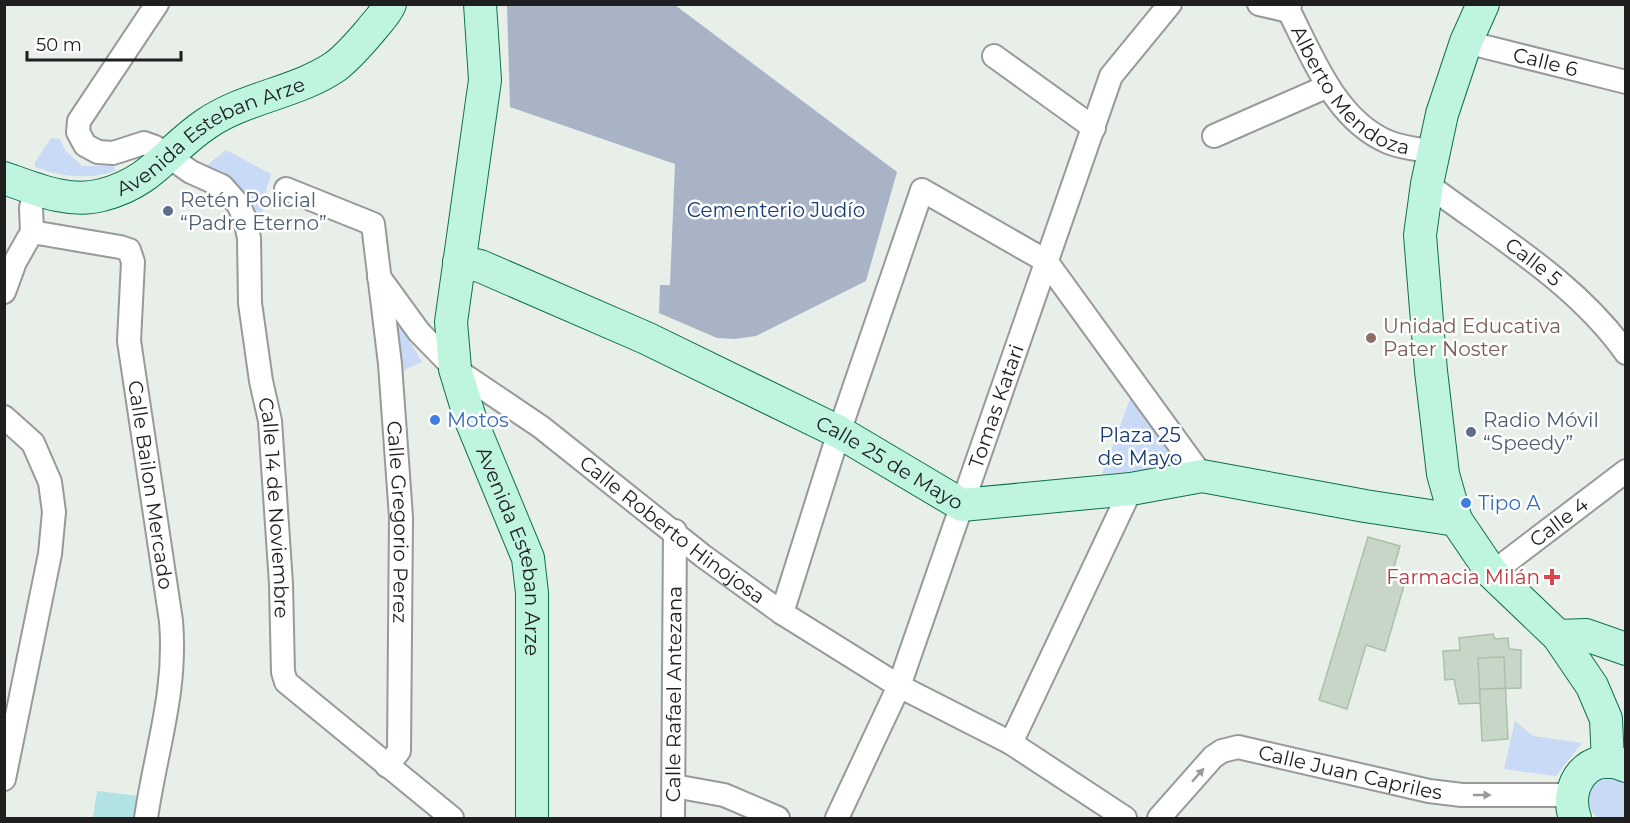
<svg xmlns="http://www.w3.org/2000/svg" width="1630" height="823" viewBox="0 0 1630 823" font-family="Montserrat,sans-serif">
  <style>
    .grass { fill: #b1e3e5 }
    .cemetery { fill: #a9b3c6 }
    .park { fill: #c8daf5 }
    .building { fill: #c8d6c7; stroke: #abc0aa; stroke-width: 1.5 }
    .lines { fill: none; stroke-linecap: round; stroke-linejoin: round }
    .street-casing { stroke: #999; stroke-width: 26 }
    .secondary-casing { stroke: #0e6f4c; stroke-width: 34 }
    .street { stroke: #fff; stroke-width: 22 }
    .secondary { stroke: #bff5de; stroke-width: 32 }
    .oneway { fill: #9a9a9a }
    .service-dot { fill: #5c6f8a; stroke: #fff; stroke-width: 2 }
    .education-dot { fill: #8d6e63; stroke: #fff; stroke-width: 2 }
    .shop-dot { fill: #3f7fe0; stroke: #fff; stroke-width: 2 }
    .health-dot { fill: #e0444e; stroke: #fff; stroke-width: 2 }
    .labels { text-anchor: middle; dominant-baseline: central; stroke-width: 5; stroke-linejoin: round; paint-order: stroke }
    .street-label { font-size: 20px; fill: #1f1f1f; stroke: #fff }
    .service-label { font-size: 20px; fill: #4e5e75; stroke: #fff; text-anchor: start }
    .park-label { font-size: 20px; fill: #153b76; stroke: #fff }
    .education-label { font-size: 20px; fill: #785e54; stroke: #fff; text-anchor: start }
    .shop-label { font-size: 20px; fill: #366cbe; stroke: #fff; text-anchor: start }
    .health-label { font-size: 20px; fill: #be3a42; stroke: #fff; text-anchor: end }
  </style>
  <rect width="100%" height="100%" fill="#e7efe8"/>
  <!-- grass -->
  <path class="grass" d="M97,791l42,5 -3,22h-43z"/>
  <!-- cemetery -->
  <path class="cemetery" d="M507,5h168l222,167 -31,109 -110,55 -21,3 -18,-1 -58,-25 1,-28h10l5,-121 -165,-57z"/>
  <!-- park -->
  <path class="park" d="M51,138l9,1 5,11 17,16h32l1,5c-27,9 -54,6 -80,-4v-5z
    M226,150l45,24 -7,24 -3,36 -14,-38 -24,-24 -17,-6z
    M394,314l28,48 -16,7 -4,4z
    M1132,394l42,57 -7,18 -65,5z
    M1515,721l18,15 49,7 -26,33 -52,-7z
    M1601,778h18l6,4v35l-2,1h-25l-9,-10v-17z"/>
  <!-- building -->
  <path class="building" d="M1368,537l32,9 -9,31 14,5 -20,69 -19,-6 -19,64 -28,-9z
    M1493,634l2,5 13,-1 1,11 12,1v38l-41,1v14l-21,1 -5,-25 -9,1 -2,-29 17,-1 -1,-12z
    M1504,657l4,82 -26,2 -4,-83z"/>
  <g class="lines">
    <defs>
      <g id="street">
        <path id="s1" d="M157,4l-78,117 -1,11 7,13 13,7 15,1 31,-10 11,4 36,25 31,14 16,18 7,15 4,19 1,65 11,78 9,40 11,163 2,88 3,10 166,136"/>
        <path d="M1259,4l30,7"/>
        <path id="s2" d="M1290,4l-1,7c24,47 47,109 99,131 14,6 31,7 46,10"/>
        <path id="s3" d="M1466,42l160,40"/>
        <path d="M994,56l100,72"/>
        <path d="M1214,136l114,-50"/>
        <path id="s4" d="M1427,184c69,52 149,98 199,169"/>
        <path id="s5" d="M286,189l87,35 17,140 11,153 -2,234 -12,15"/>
        <path id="s6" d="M32,232l88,15 9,3 4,12 -4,79 42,280c6,71 -15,128 -25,197"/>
        <path id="s7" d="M379,277l40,55 36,37 86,58 162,129 79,57 117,73 112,57 114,75"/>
        <path d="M4,292l11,-30 17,-30 -1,-24 4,-19"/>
        <path d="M4,417l29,26 17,39 4,30 -4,42 -46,225"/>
        <path id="s8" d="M1492,573l134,-102"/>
        <path d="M782,613l57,-181 83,-242 124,71 156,215"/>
        <path d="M1011,743l120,-254"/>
        <path d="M674,786l50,9 54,23"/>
        <path id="s9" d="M673,818l2,-287"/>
        <path id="s10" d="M837,818l62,-132 212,-610 59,-72"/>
        <path id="s11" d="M1159,818l54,-61 9,-6 16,-4 191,44 33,4h109"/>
      </g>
      <g id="secondary">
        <path id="s12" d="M480,4l5,76 -34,242 4,47 15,49 58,140 4,35v225"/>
        <path d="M1483,4l-17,38 -24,72 -15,70 -7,51 11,136 12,103 13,46 36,53 66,63 34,50 14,33 2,43"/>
        <path id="s13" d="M4,178c31,11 66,26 98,17 51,-13 65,-45 104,-71 39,-27 91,-31 130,-58 13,-10 24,-23 35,-36 6,-8 15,-16 19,-26"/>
        <path id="s14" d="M459,262l21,4 166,72 193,94 123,73 169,-16 71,-13 163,30 91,14"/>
        <path d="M1558,636l28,-1 40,14"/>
        <path d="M1575,818c-12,-33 14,-69 51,-52"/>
      </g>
    </defs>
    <!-- street casing -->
    <use href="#street" class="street-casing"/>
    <!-- secondary casing -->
    <use href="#secondary" class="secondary-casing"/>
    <!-- street -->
    <use href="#street" class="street"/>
    <!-- secondary -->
    <use href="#secondary" class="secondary"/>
  </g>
  <!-- one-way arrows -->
  <defs><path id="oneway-solid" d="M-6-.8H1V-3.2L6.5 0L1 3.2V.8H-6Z" transform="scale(1.5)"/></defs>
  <g class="oneway">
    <use href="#oneway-solid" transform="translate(1198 775) rotate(-49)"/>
    <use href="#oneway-solid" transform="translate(1482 795)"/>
  </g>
  <!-- markers -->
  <g class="service-dot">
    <circle cx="168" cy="211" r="6"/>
    <circle cx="1471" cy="432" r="6"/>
  </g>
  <circle class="education-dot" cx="1371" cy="338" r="6"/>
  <g class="shop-dot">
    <circle cx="435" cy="420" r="6"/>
    <circle cx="1466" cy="503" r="6"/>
  </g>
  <path class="health-dot" d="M1549 568h6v6h6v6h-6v6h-6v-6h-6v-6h6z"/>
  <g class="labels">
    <!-- street labels -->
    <g class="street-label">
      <text stroke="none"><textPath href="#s3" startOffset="82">Calle 6</textPath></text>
      <text stroke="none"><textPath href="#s2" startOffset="111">Alberto Mendoza</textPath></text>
      <text stroke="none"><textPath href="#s13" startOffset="226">Avenida Esteban Arze</textPath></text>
      <text stroke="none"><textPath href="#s4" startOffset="132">Calle 5</textPath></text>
      <text stroke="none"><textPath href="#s10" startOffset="442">Tomas Katari</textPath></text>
      <text stroke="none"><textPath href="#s14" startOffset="476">Calle 25 de Mayo</textPath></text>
      <text stroke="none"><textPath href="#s6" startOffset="336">Calle Bailon Mercado</textPath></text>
      <text stroke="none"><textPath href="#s1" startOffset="650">Calle 14 de Noviembre</textPath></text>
      <text stroke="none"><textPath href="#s8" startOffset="84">Calle 4</textPath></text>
      <text stroke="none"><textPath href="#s5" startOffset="393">Calle Gregorio Perez</textPath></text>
      <text stroke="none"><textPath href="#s7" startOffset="390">Calle Roberto Hinojosa</textPath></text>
      <text stroke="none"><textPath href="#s12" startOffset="560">Avenida Esteban Arze</textPath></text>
      <text stroke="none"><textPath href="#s9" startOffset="124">Calle Rafael Antezana</textPath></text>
      <text stroke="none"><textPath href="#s11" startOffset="224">Calle Juan Capriles</textPath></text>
    </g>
    <!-- service labels -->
    <g class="service-label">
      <text x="180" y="200">Retén Policial<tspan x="180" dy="23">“Padre Eterno”</tspan></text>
      <text x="1483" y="420">Radio Móvil<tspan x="1483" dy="23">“Speedy”</tspan></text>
    </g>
    <!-- park labels -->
    <g class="park-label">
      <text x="776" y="210">Cementerio Judío</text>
      <text x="1140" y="435">Plaza 25<tspan x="1140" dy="23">de Mayo</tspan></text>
    </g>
    <!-- education labels -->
    <g class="education-label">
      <text x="1383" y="326">Unidad Educativa<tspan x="1383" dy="23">Pater Noster</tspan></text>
    </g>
    <!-- shop labels -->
    <g class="shop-label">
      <text x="447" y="420">Motos</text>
      <text x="1478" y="503">Tipo A</text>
    </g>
    <!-- health labels -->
    <g class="health-label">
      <text x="1540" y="577">Farmacia Milán</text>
    </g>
  </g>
  <!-- border -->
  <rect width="1630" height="823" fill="none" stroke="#1f1f1f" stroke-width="12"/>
  <!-- scale -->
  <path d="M27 51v9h154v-9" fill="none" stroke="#1f1f1f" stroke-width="3"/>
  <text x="36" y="51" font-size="18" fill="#1f1f1f" stroke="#ffffff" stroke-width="4.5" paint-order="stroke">50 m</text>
</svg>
